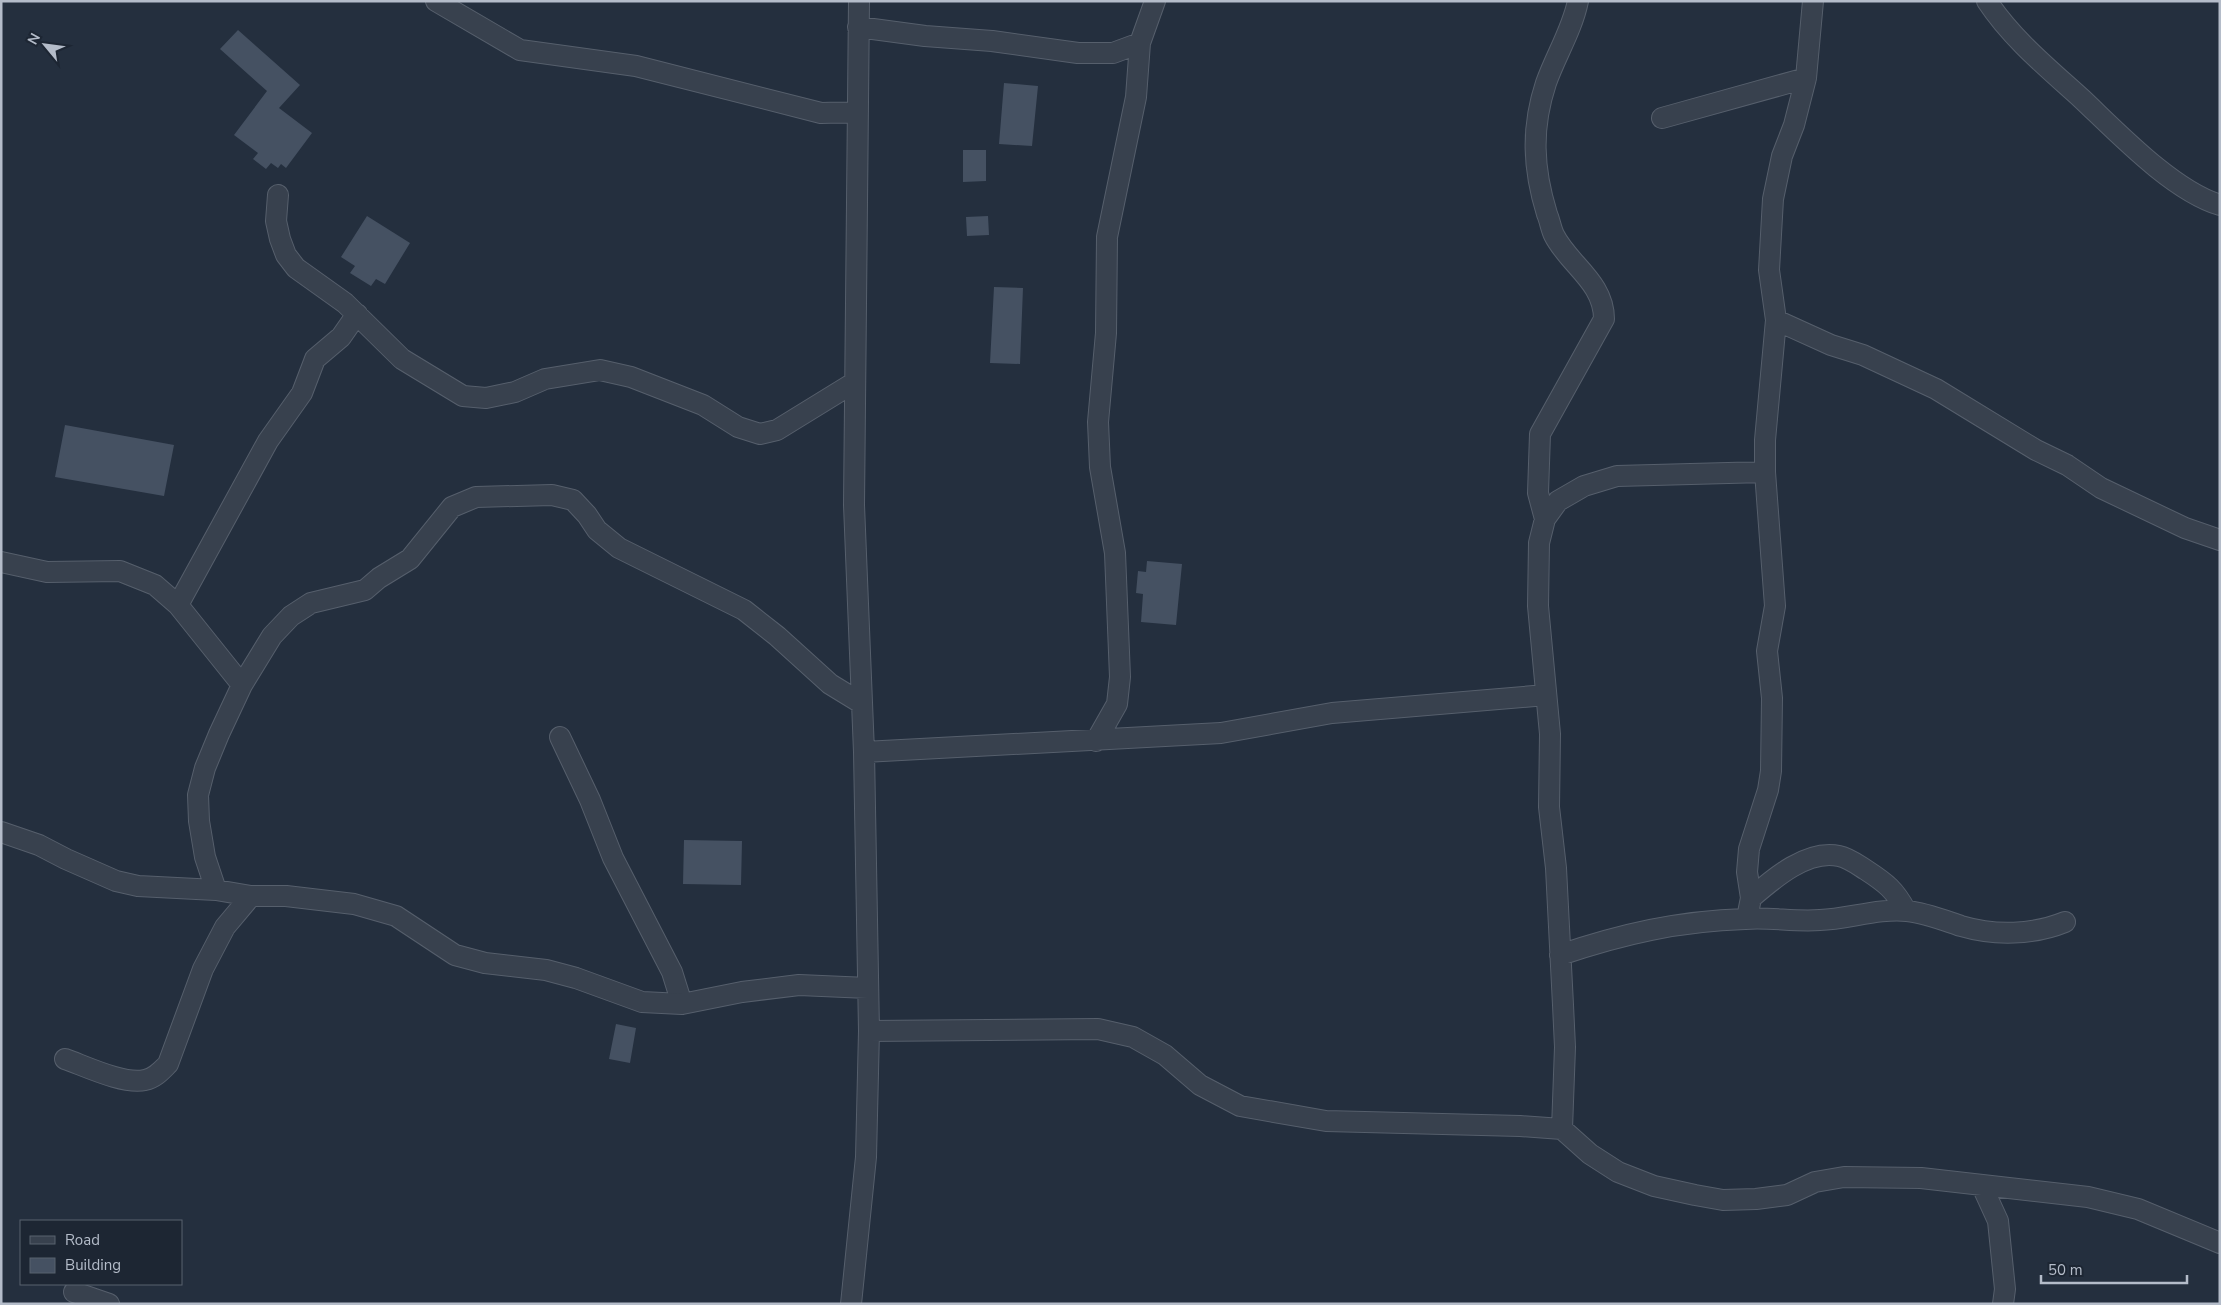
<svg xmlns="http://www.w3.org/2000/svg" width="2221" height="1305" viewBox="0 0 2221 1305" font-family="'Nunito Sans',sans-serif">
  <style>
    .building { fill: #455162 }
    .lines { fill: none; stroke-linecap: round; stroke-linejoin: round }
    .minor-casing { stroke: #565f6c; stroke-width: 22 }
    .minor { stroke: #38414e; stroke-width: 20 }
  </style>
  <rect width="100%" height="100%" fill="#242f3e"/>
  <!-- building -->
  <path class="building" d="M238,30l62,55 -21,23 33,25 -26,35 -5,-4 -3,4 -7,-5 -5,6 -13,-10 5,-6 -24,-18 33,-44 -47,-42z
    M1004,83l34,3 -6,60 -33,-2z
    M963,150h23v31l-23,1z
    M367,216l43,27 -25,41 -9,-5 -5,7 -21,-13 5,-7 -14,-9z
    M988,216l1,19 -22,1 -1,-19z
    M994,287l29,1 -3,76 -30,-1z
    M65,425l109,20 -10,51 -109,-19z
    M1147,561l35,3 -6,61 -35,-3 2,-28 -7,-1 2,-22 8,1z
    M684,840l58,1 -1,44 -58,-1z
    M616,1024l20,4 -6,35 -21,-4z"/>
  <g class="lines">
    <defs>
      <path id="minor" d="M436,1l84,49 116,16 185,47 37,-1
        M1987,1c25,38 62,68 95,98 36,34 91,92 138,106
        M858,27l67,9 67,5 86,12h35l27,-10
        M1662,118l144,-40
        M278,195l-2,26 4,18 6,16 10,13 49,35 57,56 61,37 23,2 29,-6 30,-13 55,-9 31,7 72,28 35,22 22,7 17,-4 78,-48
        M1776,320l55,25 32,10 73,34 100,61 31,15 34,23 84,40 35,12
        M1765,472v-32l11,-120 -7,-50 4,-71 9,-43 12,-31 12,-47 7,-77
        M1545,519l-7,-26 2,-59 64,-115c0,-37 -35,-54 -50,-84 -3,-6 -4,-14 -7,-21 -14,-45 -16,-86 -1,-131 10,-28 26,-53 32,-82
        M1,562l46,10 73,-1 35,14 23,20 64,80
        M178,605l90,-164 34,-48 13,-34 26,-22 16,-23
        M560,737l30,63 23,58 59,114 10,32
        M1096,741l21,-37 3,-27 -5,-124 -15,-86 -2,-45 8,-89 1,-96 29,-140 4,-54 15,-42
        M864,752l357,-19 111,-20 214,-18
        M1,832l38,13 27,14 50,22 22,5 78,4 35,6h35l68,8 42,12 59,39 30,8 61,7 30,8 66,24 40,2 60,-12 57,-7 69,3
        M216,890l-11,-33 -6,-36 -1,-26 7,-27 14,-34 23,-49 30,-49 19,-20 20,-13 54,-13 14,-12 31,-19 42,-52 24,-10 76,-2 21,5 14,15 10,15 22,18 125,62 33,26 53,48 31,19
        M1751,898c22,-19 56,-49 88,-42 10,2 19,9 27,14 20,13 29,20 40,41
        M1560,955c62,-21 119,-34 185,-36 25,-2 50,3 75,1 28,-1 59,-12 87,-9 19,2 36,9 54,15 34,10 72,9 104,-4
        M869,1031l229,-2 35,8 32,18 35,30 40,21 86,15 194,5 42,3 28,25 28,18 36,14 41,9 28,5 33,-1 31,-4 28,-13 29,-5 77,1 167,19 50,12 82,34
        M65,1059c20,7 59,26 80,21 10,-2 16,-9 23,-16l35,-95 22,-42 26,-31
        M1562,1129l3,-82 -2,-42 -7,-137 -7,-61 1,-73 -12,-128 1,-63 6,-24 13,-18 26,-15 33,-10 148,-4 10,134 -8,45 5,47 -1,73 -3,19 -19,59 -2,23 4,26 -4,20
        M1982,1186l16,35 7,68 -2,15
        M74,1292l35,12
        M851,1304l15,-147 3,-126 -5,-279 -10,-247 5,-504"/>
    </defs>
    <!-- minor casing -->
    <use href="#minor" class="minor-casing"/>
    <!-- minor -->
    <use href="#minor" class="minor"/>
  </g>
  <!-- border -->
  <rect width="2221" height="1305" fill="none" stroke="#b4bcc9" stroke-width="5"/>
  <!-- legend -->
  <rect x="20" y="1220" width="162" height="65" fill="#1d2633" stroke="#59626f"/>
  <rect x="30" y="1236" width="25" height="8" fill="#38414e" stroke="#59626f"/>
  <text x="65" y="1245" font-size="15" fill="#b4bcc9">Road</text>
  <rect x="30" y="1258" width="25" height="15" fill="#455162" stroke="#59626f"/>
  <text x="65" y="1270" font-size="15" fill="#b4bcc9">Building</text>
  <!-- north arrow -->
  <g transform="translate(45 45) rotate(299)" stroke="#1d2633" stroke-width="4" paint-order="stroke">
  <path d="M0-4L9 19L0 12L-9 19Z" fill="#b4bcc9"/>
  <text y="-8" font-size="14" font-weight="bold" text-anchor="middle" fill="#b4bcc9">N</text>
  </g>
  <!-- scale -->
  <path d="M2041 1275v8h146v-8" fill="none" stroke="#b4bcc9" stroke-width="2.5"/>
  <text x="2048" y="1275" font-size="15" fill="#b4bcc9" stroke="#1d2633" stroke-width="4" paint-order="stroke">50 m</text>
</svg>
